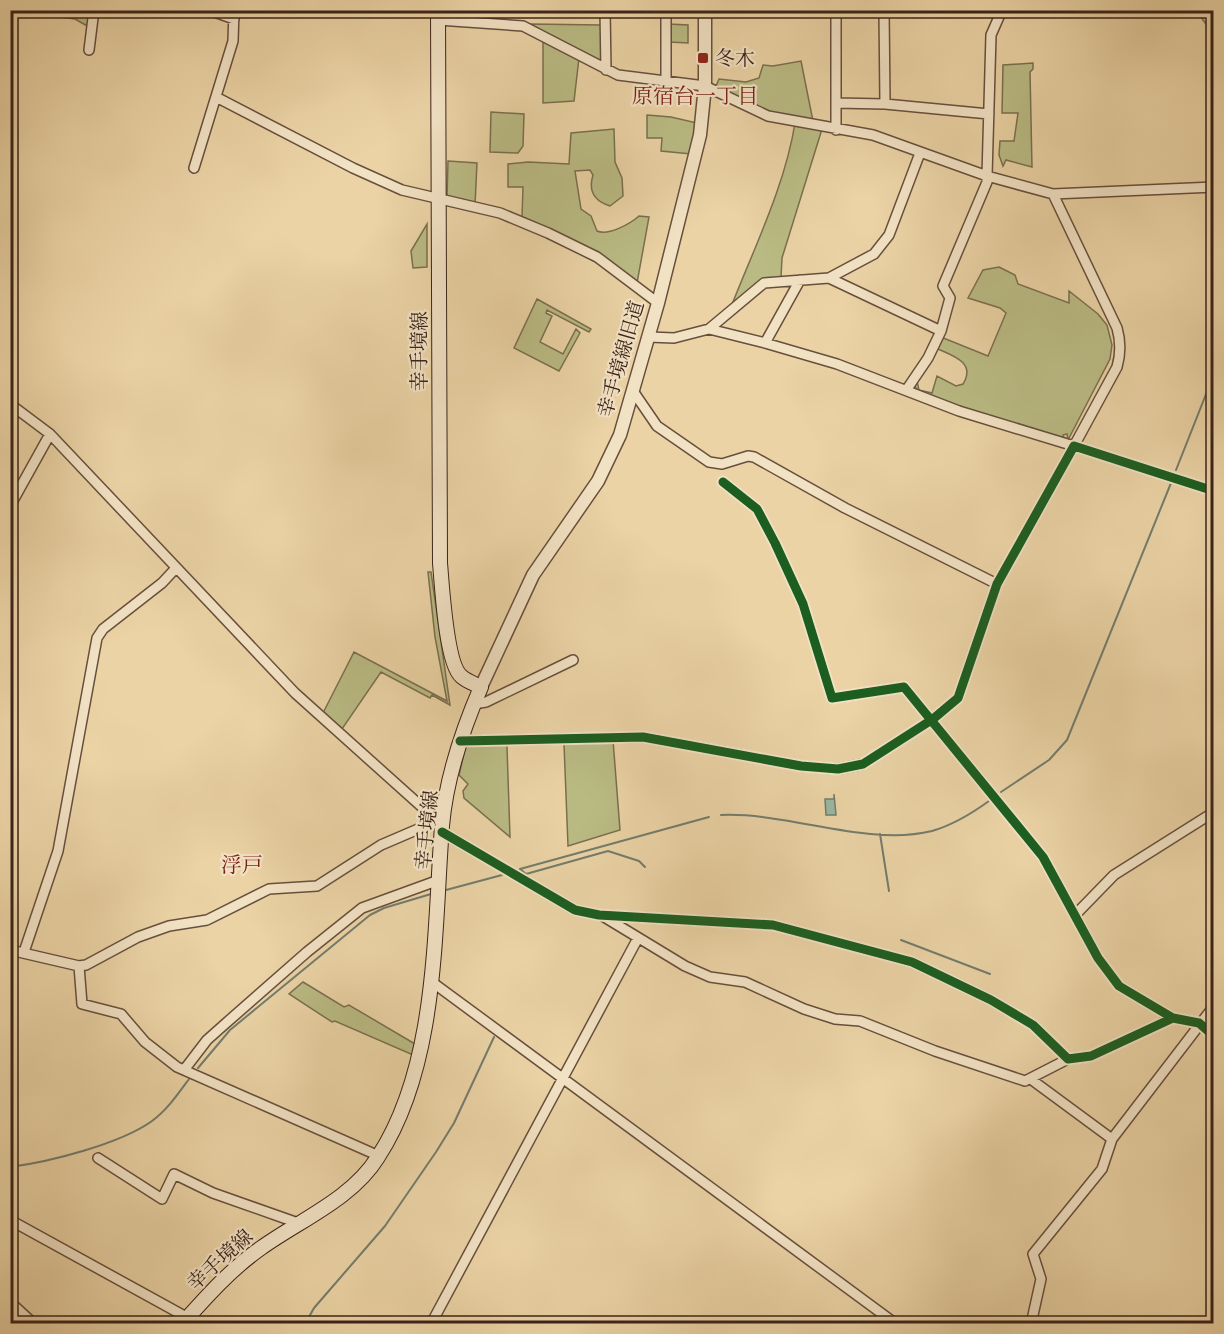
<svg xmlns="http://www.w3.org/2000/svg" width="1224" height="1334" viewBox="0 0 1224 1334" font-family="'IM FELL French Canon','Noto Serif JP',serif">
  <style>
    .green { fill: #babb84; stroke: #7a6f4f; stroke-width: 1.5 }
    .water { fill: #99b8a4; stroke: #737c6d; stroke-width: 1.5 }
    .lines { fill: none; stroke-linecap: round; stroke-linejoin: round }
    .stream { stroke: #737c6d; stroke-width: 2 }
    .minor-casing { stroke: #674f3d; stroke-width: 12 }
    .tertiary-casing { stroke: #674f3d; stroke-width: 15 }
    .secondary-casing { stroke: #3b231a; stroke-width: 16 }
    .minor { stroke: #f2e2c4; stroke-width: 9 }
    .tertiary { stroke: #f2e2c4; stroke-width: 12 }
    .secondary { stroke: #f2e2c4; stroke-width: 14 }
    .cycleway-casing { stroke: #f2e2c4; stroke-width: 13 }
    .cycleway { stroke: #1b5e20; stroke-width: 9 }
    .poi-dot { fill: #8f2418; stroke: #f2e2c4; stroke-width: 2 }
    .labels { text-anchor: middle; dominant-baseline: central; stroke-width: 4.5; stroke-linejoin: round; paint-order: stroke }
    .poi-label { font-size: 20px; fill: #3b231a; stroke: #f2e2c4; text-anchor: start }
    .street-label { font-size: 20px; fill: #3b231a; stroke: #f2e2c4 }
    .neighbourhood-label { font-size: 21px; fill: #7a1f14; stroke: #f2e2c4 }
  </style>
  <rect width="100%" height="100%" fill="#ebd3a5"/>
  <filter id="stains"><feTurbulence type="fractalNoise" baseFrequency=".00333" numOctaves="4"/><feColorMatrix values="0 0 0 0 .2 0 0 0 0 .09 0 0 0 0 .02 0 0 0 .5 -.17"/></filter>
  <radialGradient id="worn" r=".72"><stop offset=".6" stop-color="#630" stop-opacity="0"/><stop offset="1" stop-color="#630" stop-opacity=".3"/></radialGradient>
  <!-- green -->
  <path class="green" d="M11,10h73l7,1 -2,16 -14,-8 -48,-6 -1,4 -15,-2z
    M530,24l71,1v36l-2,2z
    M668,24l20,1v18l-19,-1z
    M543,41l36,17 -5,43 -31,2z
    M801,61l12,60 -43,-8 -54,-27 3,-7 27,3 13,-4 4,-13 10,1z
    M1033,63v6l-3,3 2,95 -26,-7 -3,6 -4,-11 1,-14h14l4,-28h-16l1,-48z
    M491,112l33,2 -1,32 -5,7 -28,-1z
    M647,115l24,2 26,6 -6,31 -30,-3 1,-13h-15z
    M795,123l27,6 -40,129 -1,20c-20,0 -35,16 -50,29 23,-59 54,-121 64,-184z
    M614,129l1,33 7,16 1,18 -13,10c-16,-5 -22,-15 -17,-31l-3,-5 -15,1 6,38 10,7 6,15c11,5 33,-7 42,-15l10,1 -12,66 -115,-66 1,-30h-15v-23l20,-2 41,2 2,-31z
    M448,161l29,2 -2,42 -28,-7z
    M427,224v43l-14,1 -2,-17z
    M999,267l16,8 3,9 51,19v-12l29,23 9,11 5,20 -2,14 -42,81 -1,-6 -4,1 2,6 -105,-32 -42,-18 -4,-6 3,-4 2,9 13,3 5,-17 19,10 7,-2c13,-21 -9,-28 -25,-35l3,-12 47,19 18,-43 -6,-5 -32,-10 15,-28z
    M537,299l54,30 -2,3 -42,-22 -1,3 6,3 -12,26 23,12 13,-25 4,4 -21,38 -45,-23z
    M428,572h3l19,133 -18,-10 -2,3 -49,-26 -39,57 -19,-16 31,-61 93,49 -12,-64z
    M613,740l7,90 -52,16 -4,-102 -12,-1z
    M507,742v5l3,90 -46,-39 -1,-7 5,-7 -9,-9 7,-30z
    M303,982l41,25 5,-2 66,39 -2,11 -78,-34 -3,1 -43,-28z"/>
  <!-- water -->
  <path class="water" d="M834,794l2,21h-10l-1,-16h9z"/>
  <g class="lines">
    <!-- stream -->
    <path class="stream" d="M1196,10l18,25
      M1176,470l38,-96
      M1001,792l48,-32 18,-20 104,-257
      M721,815c67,-3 147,32 211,16 21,-6 39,-17 57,-30
      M880,834l9,57
      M520,869l189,-52
      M520,869l6,5 82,-23 31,10 6,6
      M446,890l56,-15
      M901,940l89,34
      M198,1068l32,-38 140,-115 14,-7 47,-14
      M10,1167c39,-5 110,-23 142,-46 15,-11 26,-27 37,-42
      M305,1324l9,-16 71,-82 51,-74 18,-29 40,-86"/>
    <defs>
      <path id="minor" d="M209,10l25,9
        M605,10l1,60
        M666,10v70
        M884,10l1,94
        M438,20l85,6 95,49 87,11 63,30 105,19 114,41 4,-141 11,-25
        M89,50l5,-40
        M216,97l137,71 49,22 98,23 48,20 49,24 61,46
        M836,103l49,1 104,10
        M836,130v-120
        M194,168l39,-127 1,-31
        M829,278l112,53 -13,27 -21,31
        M709,329l55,-46 65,-5 45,-24 15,-19 31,-82
        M941,331l9,-33 -7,-12 44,-104v-6l66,18 161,-7
        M649,337l25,1 35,-9 56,14 72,21 122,47 115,35 43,-79c4,-14 4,-25 0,-39l-64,-134
        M765,343l35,-63
        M633,391l24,35 52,36 13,2 26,-8 6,1 91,51 152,76
        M10,404l40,30 245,259 147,132
        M723,482l34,27 18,34 28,61 29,94 72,-11 139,170 55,101 21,28 54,32 26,5 15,13
        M10,506l40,-72
        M474,704l12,-2 87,-42
        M460,741l183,-4 158,29 37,3 25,-5 70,-45 25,-21 39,-114 77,-138 140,45
        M442,832l133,78 24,5 174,10 139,37 79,38 42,25 35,34 23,-3 82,-38
        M1076,914l38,-39 100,-63
        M601,915l84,51 25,11 35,5 59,27 31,10 25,2 75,30 90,30 43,-22
        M10,950l69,16 7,-1 52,-28 31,-11 38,-6 62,-31 48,-3 64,-41 56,-24
        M24,952l34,-101 39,-213 6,-9 59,-46 14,-15
        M79,966l3,38 39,10 24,28 32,25 202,89
        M432,982l464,342
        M184,1070l23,-30 18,-16 82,-72 55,-44 77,-28
        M1032,1080l80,59
        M98,1158l64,41 12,-25 39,19 85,30
        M10,1220l189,104
        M10,1302l24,22
        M431,1324l207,-386
        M1031,1324l10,-45 -8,-25 69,-85 10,-30 102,-133"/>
      <path id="tertiary" d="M481,687l52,-112 65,-94 22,-46 38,-132 42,-168 5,-49v-76"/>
      <path id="secondary" d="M182,1324c25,-28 49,-55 79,-76 39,-28 91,-49 117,-91 60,-92 56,-226 64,-331 4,-48 20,-95 39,-139 -6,-3 -15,-6 -20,-11 -15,-13 -19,-91 -21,-113l-2,-553"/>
    </defs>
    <!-- minor casing -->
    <use href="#minor" class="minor-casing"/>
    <!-- tertiary casing -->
    <use href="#tertiary" class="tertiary-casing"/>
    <!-- secondary casing -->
    <use href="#secondary" class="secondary-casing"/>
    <!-- minor -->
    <use href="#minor" class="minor"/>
    <!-- tertiary -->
    <use href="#tertiary" class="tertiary"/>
    <!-- secondary -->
    <use href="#secondary" class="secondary"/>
    <defs>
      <path id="cycleway" d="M723,482l34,27 18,34 28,61 29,94 72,-11 139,170 55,101 21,28 54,32 26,5 15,13
        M460,741l183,-4 158,29 37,3 25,-5 70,-45 25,-21 39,-114 77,-138 140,45
        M442,832l133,78 24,5 174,10 139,37 79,38 42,25 35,34 23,-3 82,-38"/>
    </defs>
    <!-- cycleway casing -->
    <use href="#cycleway" class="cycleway-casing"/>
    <!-- cycleway -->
    <use href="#cycleway" class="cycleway"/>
  </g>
  <!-- markers -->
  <rect class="poi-dot" x="697" y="52" width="12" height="12" rx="3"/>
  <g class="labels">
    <!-- poi labels -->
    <g class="poi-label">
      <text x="715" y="58">冬木</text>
    </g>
    <!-- street labels -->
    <g class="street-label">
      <text transform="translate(419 351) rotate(-90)">幸手境線</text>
      <text transform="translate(621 359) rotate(-74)">幸手境線旧道</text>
      <text transform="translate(427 830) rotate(-84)">幸手境線</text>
      <text transform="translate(220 1260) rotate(-42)">幸手境線</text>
    </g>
    <!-- neighbourhood labels -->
    <g class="neighbourhood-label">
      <text x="695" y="96">原宿台一丁目</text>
      <text x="242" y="865">浮戸</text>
    </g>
  </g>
  <!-- margin -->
  <rect width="1224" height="1334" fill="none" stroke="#ebd3a5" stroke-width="36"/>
  <rect x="12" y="12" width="1200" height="1310" fill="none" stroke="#3b231a" stroke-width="3"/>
  <rect x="18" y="18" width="1188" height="1298" fill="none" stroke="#3b231a" stroke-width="1.5"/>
  <rect width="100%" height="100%" filter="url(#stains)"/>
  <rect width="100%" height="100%" fill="url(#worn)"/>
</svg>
